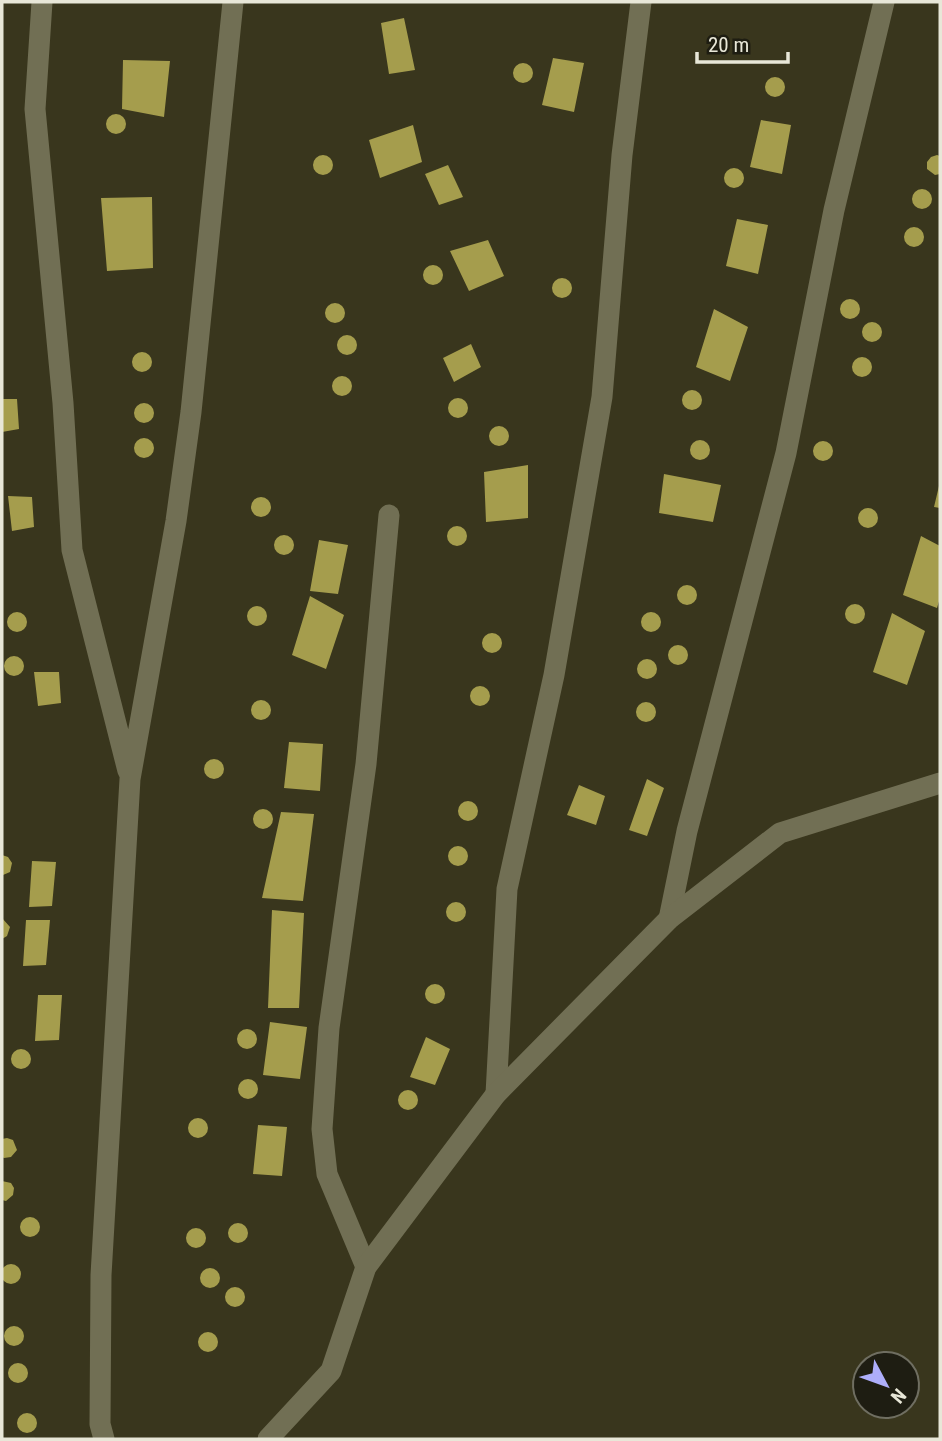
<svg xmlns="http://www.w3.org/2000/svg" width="942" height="1441" viewBox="0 0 942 1441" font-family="'Roboto Condensed',sans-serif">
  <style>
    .building { fill: #a59d4d }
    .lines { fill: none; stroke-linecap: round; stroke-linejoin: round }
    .street { stroke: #716f54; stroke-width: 21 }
    .secondary { stroke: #716f54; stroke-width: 21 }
  </style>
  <rect width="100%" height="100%" fill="#39361d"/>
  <!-- building -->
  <path class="building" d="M404,18l11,52 -26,4 -8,-51z
    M553,58l31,5 -10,49 -32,-7z
    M123,60l47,1 -6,56 -42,-8z
    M513 73a10 10 0 1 1 20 0a10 10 0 1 1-20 0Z
    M765 87a10 10 0 1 1 20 0a10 10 0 1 1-20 0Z
    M106 124a10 10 0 1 1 20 0a10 10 0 1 1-20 0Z
    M761,120l30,5 -9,49 -32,-7z
    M413,125l9,37 -42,16 -11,-38z
    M313 165a10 10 0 1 1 20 0a10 10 0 1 1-20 0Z
    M937,155l3,1v18l-5,1 -8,-6v-7l4,-5z
    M448,165l15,32 -24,8 -14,-31z
    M724 178a10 10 0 1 1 20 0a10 10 0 1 1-20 0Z
    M912 199a10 10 0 1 1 20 0a10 10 0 1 1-20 0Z
    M152,197l1,71 -46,3 -6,-73z
    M737,219l31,6 -10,49 -32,-8z
    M904 237a10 10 0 1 1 20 0a10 10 0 1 1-20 0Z
    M488,240l16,36 -35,15 -19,-40z
    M423 275a10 10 0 1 1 20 0a10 10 0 1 1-20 0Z
    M552 288a10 10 0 1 1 20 0a10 10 0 1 1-20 0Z
    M840 309a10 10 0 1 1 20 0a10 10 0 1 1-20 0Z
    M325 313a10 10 0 1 1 20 0a10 10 0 1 1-20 0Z
    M714,309l34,18 -18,54 -34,-14z
    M862 332a10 10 0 1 1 20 0a10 10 0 1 1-20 0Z
    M337 345a10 10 0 1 1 20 0a10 10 0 1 1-20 0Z
    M471,344l10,23 -27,15 -11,-24z
    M132 362a10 10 0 1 1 20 0a10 10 0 1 1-20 0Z
    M852 367a10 10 0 1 1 20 0a10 10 0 1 1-20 0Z
    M332 386a10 10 0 1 1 20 0a10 10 0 1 1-20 0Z
    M682 400a10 10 0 1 1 20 0a10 10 0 1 1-20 0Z
    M448 408a10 10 0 1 1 20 0a10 10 0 1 1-20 0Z
    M2,399h15l2,30 -17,3z
    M134 413a10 10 0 1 1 20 0a10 10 0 1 1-20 0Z
    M489 436a10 10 0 1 1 20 0a10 10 0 1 1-20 0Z
    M134 448a10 10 0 1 1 20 0a10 10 0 1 1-20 0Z
    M690 450a10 10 0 1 1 20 0a10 10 0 1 1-20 0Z
    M813 451a10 10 0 1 1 20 0a10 10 0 1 1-20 0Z
    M528,465v53l-42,4 -2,-50z
    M664,474l57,11 -8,37 -54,-9z
    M939,486h1v22l-6,-1z
    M8,496l24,1 2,30 -22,4z
    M251 507a10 10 0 1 1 20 0a10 10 0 1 1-20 0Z
    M858 518a10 10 0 1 1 20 0a10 10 0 1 1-20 0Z
    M447 536a10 10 0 1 1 20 0a10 10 0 1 1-20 0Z
    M274 545a10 10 0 1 1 20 0a10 10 0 1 1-20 0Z
    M921,536l19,10v52l-3,10 -34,-13z
    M319,540l29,5 -10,49 -28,-3z
    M677 595a10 10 0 1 1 20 0a10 10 0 1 1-20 0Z
    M310,596l34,19 -18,54 -34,-14z
    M845 614a10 10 0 1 1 20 0a10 10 0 1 1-20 0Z
    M247 616a10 10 0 1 1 20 0a10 10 0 1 1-20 0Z
    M7 622a10 10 0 1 1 20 0a10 10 0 1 1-20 0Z
    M641 622a10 10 0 1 1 20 0a10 10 0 1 1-20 0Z
    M892,613l33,18 -18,54 -34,-13z
    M482 643a10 10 0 1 1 20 0a10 10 0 1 1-20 0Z
    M668 655a10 10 0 1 1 20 0a10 10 0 1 1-20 0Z
    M4 666a10 10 0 1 1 20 0a10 10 0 1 1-20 0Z
    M637 669a10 10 0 1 1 20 0a10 10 0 1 1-20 0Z
    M34,672h25l2,31 -23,3z
    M470 696a10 10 0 1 1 20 0a10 10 0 1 1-20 0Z
    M251 710a10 10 0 1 1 20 0a10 10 0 1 1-20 0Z
    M636 712a10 10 0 1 1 20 0a10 10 0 1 1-20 0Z
    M289,742l34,2 -3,47 -36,-3z
    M204 769a10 10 0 1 1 20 0a10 10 0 1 1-20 0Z
    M647,779l17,9 -17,48 -18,-6z
    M579,785l26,11 -9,29 -29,-10z
    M458 811a10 10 0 1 1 20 0a10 10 0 1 1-20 0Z
    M253 819a10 10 0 1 1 20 0a10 10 0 1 1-20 0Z
    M281,812l33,2 -11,87 -41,-3z
    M448 856a10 10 0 1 1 20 0a10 10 0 1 1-20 0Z
    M2,855l6,2 4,6 -2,9 -7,3z
    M32,861l24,1 -4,44 -23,1z
    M446 912a10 10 0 1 1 20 0a10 10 0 1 1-20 0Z
    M272,910l32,3 -5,95h-31z
    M2,918l8,9 -3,9 -5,3z
    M26,920h24l-4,45 -23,1z
    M425 994a10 10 0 1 1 20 0a10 10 0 1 1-20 0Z
    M38,995h24l-3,45 -24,1z
    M270,1022l37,5 -7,52 -37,-4z
    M237 1039a10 10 0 1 1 20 0a10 10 0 1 1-20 0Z
    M426,1037l24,12 -15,36 -25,-8z
    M11 1059a10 10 0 1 1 20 0a10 10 0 1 1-20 0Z
    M238 1089a10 10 0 1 1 20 0a10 10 0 1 1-20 0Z
    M398 1100a10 10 0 1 1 20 0a10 10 0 1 1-20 0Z
    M188 1128a10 10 0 1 1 20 0a10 10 0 1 1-20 0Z
    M258,1125l29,2 -5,49 -29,-2z
    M7,1138l6,2 4,10 -6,7 -7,1 -2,-1v-18z
    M2,1181l9,2 3,5 -1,7 -7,6 -4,-1z
    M20 1227a10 10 0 1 1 20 0a10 10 0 1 1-20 0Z
    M228 1233a10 10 0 1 1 20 0a10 10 0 1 1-20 0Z
    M186 1238a10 10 0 1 1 20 0a10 10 0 1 1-20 0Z
    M1 1274a10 10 0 1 1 20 0a10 10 0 1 1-20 0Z
    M200 1278a10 10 0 1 1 20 0a10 10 0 1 1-20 0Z
    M225 1297a10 10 0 1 1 20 0a10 10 0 1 1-20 0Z
    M4 1336a10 10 0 1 1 20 0a10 10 0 1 1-20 0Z
    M198 1342a10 10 0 1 1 20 0a10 10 0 1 1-20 0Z
    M8 1373a10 10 0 1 1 20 0a10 10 0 1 1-20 0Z
    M17 1423a10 10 0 1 1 20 0a10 10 0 1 1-20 0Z"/>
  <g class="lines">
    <!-- street -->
    <path class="street" d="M42,2l-7,107 28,294 9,147 56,221
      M669,919l18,-88 99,-378 48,-243 50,-208
      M496,1094l11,-205 47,-214 48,-278 20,-242 19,-153
      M366,1267l-39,-93 -5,-45 7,-101 37,-264 23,-249
      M104,1439l-4,-15 1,-149 29,-496 46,-258 15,-109 42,-410"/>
    <!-- secondary -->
    <path class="secondary" d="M268,1439l63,-68 35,-104 130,-173 173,-175 111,-86 160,-50"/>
  </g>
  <!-- border -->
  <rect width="942" height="1441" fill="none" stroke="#e8e7d8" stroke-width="7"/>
  <!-- north arrow -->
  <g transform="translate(886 1385) rotate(131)"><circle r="33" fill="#1e1d12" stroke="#6f6e61" stroke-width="2"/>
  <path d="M0-5L12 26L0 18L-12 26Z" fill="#aeaefa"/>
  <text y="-10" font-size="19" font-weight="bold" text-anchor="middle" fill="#e8e7d8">N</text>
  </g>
  <!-- scale -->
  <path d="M697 52v10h91v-10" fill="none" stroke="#e8e7d8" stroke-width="3.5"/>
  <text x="708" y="52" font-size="21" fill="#e8e7d8" stroke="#1e1d12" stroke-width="5" paint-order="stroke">20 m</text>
</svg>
